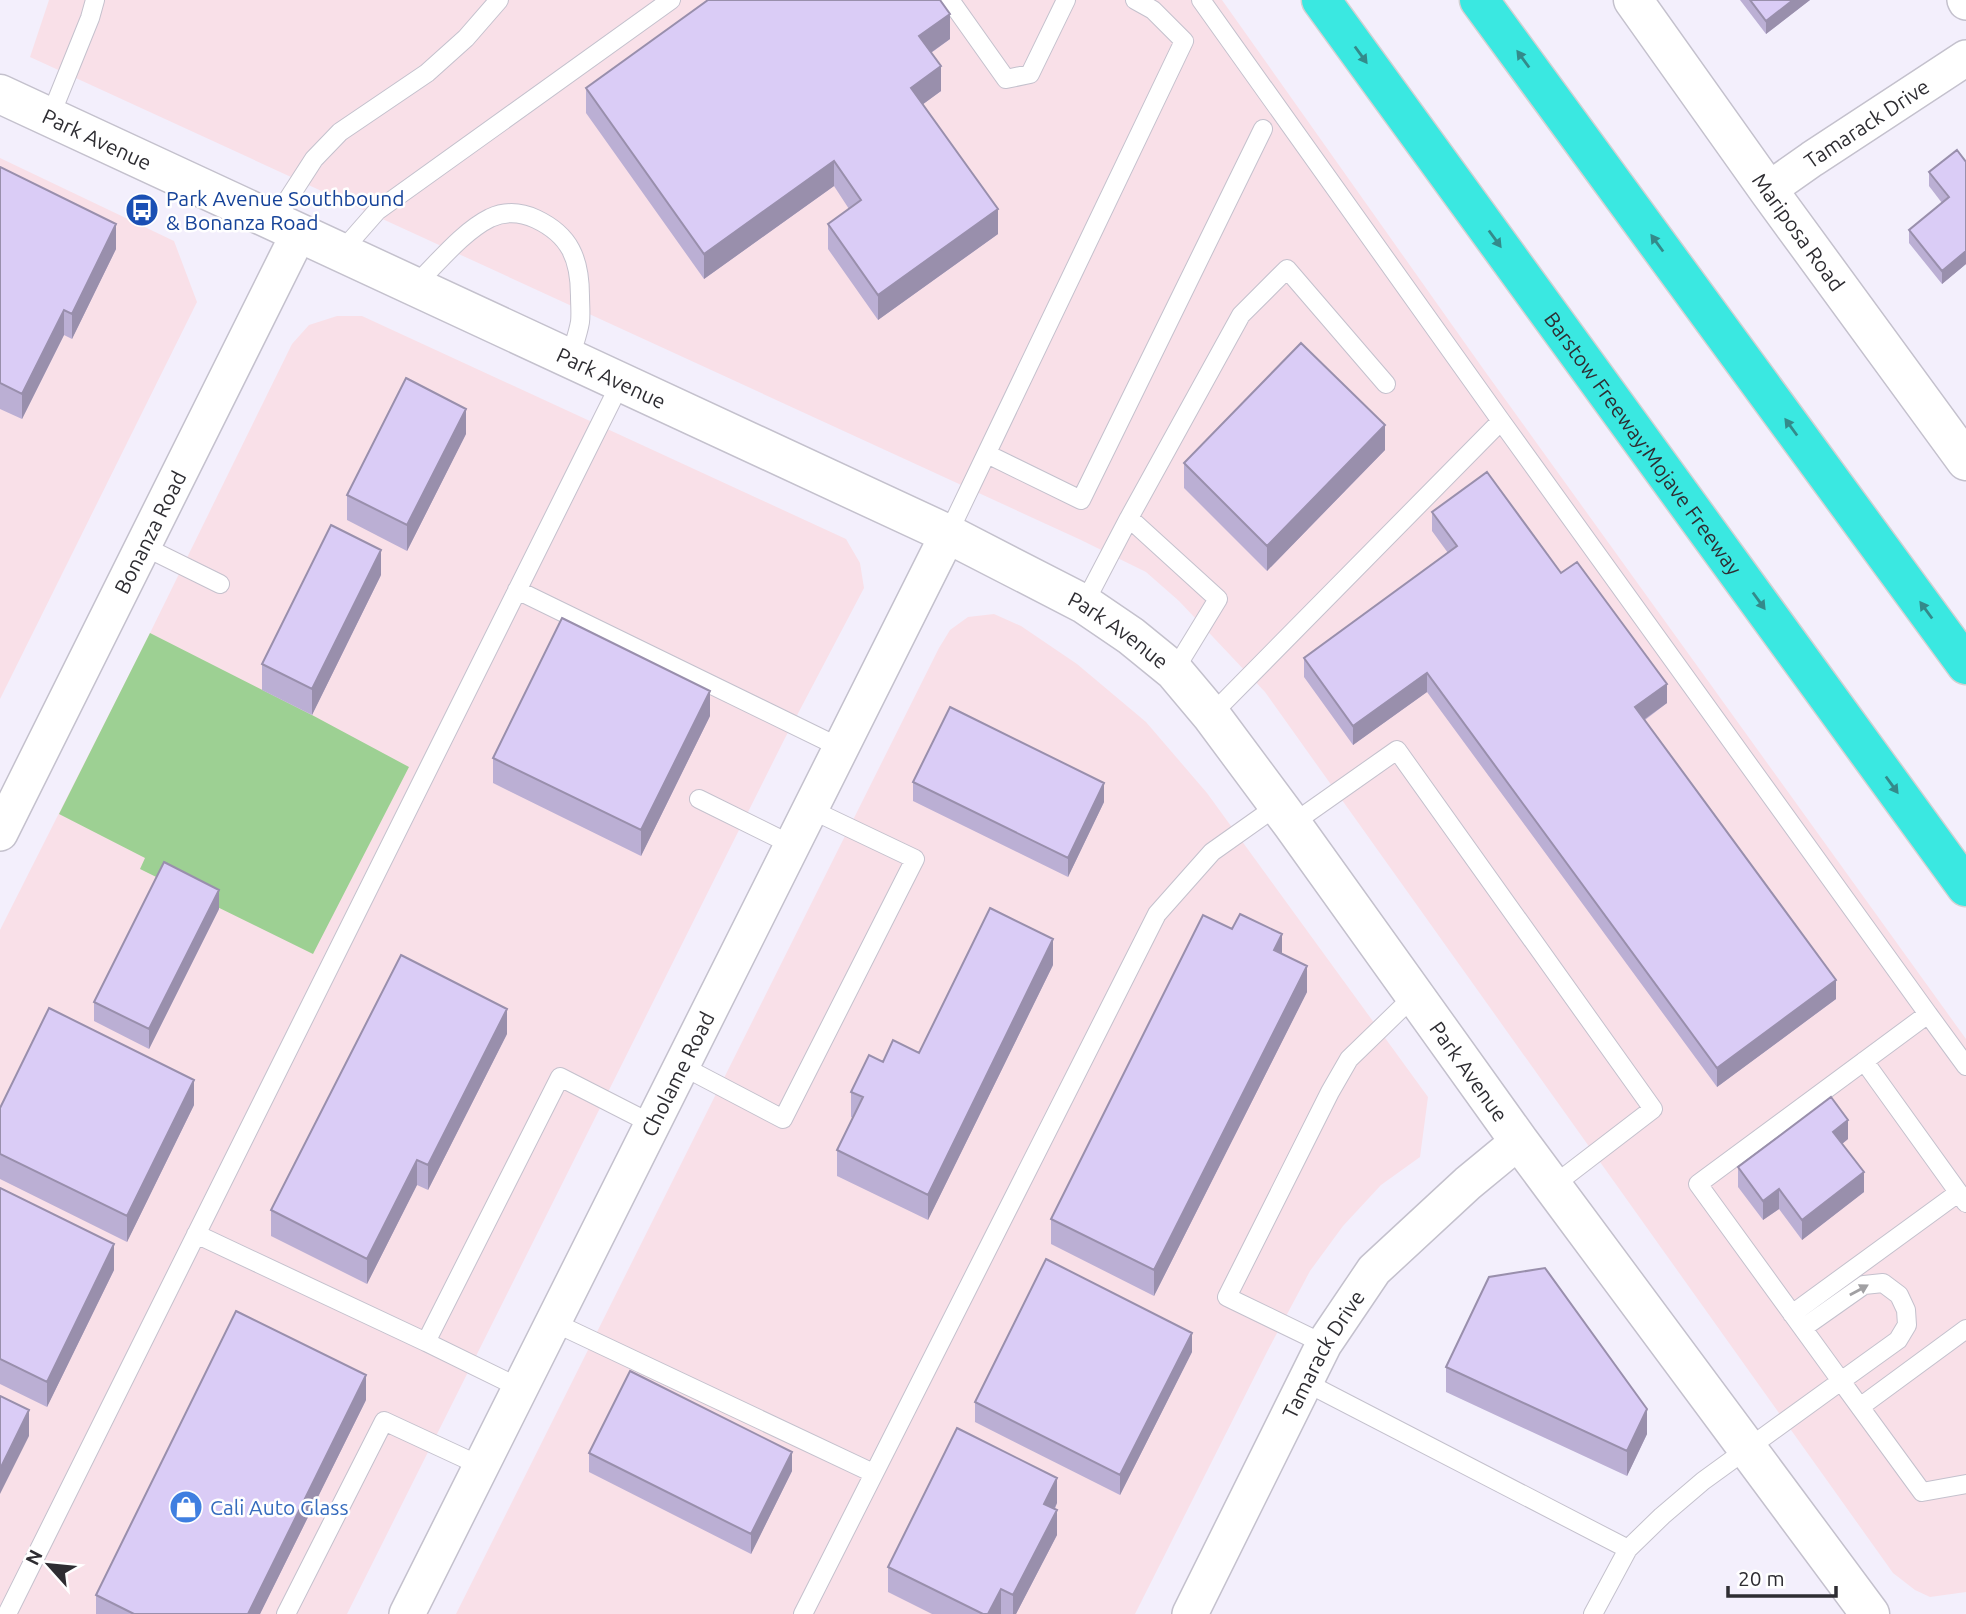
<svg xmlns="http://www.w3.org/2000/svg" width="1966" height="1614" viewBox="0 0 1966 1614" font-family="Ubuntu,sans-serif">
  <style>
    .commercial { fill: #f9e0e8 }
    .green { fill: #9dd093 }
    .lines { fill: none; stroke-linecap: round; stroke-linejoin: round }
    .lane-casing { stroke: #c4c1cd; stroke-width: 20 }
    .street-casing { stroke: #c4c1cd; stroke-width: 38 }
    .secondary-casing { stroke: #c4c1cd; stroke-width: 41 }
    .highway-casing { stroke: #d1d1d2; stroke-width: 41 }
    .lane { stroke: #fff; stroke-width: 18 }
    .street { stroke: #fff; stroke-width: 35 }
    .secondary { stroke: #fff; stroke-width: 38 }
    .highway { stroke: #3ae8e1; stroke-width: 38 }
    .wall { fill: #bbafd4 }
    .shaded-wall { fill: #998fac }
    .building { fill: #daccf6; stroke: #998fac; stroke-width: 2 }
    .oneway { fill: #348a8a }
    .oneway2 { fill: #a1a0a3 }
    .labels { text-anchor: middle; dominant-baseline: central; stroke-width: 5; stroke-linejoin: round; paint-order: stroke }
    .street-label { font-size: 21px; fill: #2e2d32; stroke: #fff }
    .transit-label { font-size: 21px; fill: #164399; stroke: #fff; text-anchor: start }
    .shop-label { font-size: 21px; fill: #366cbe; stroke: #fff; text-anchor: start }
  </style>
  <rect width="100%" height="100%" fill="#f3effc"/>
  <!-- commercial -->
  <path class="commercial" d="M49,0h1173l262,370 482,669v553l-36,5 -15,-7 -22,-17 -628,-881 -86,-91 -33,-29 -65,-32 -1051,-483z
    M0,158l174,83 23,61 -197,397z
    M337,316h25l484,223 14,24 4,25 -80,152 -437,874h-347v-684l150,-297 142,-289 17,-19z
    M994,614l27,12 56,38 69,58 61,71 221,304 -8,60 -39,28 -38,41 -33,45 -43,81 -132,262h-679l483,-966 11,-18 18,-13z"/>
  <!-- green -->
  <path class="green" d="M150,633l162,82 97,52 -96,187 -173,-85 5,-11 -86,-44z"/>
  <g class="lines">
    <defs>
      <path id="lane" d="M950,0l56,79 24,-5 36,-74
        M1201,0l300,421 427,593
        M50,117l40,-99 5,-18
        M274,221l40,-62 26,-27 87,-59 39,-35 33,-38
        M341,252l36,-41 294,-211
        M414,286c23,-22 48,-54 76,-68 15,-7 31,-6 46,1 34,16 44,40 44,77 0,8 1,18 0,26 -2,12 -7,25 -10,36
        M987,454l94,46 182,-371
        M1129,518l112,-203 46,-46 99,115
        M948,534l236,-493 -31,-31 -18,-10
        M143,546l77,38
        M517,590l324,158
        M1084,604l45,-86 89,81 -44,72
        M1211,715l290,-294
        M699,799l93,46
        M1292,824l105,-74 256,359 -99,76
        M1864,1061l102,142
        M682,1066l101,53 132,-260 -105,-50
        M196,1234l230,108 134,-265 92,47
        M1792,1314l166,-121
        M553,1322l320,151
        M1803,1328l61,-43 19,-2 16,12 7,15 1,15 -9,15 -57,41 81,111 44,-8
        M426,1342l94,46
        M1324,1344l-97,-47 103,-205 19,-33 66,-64
        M1305,1382l323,167
        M1860,1407l106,-78
        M7,1614l614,-1232
        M286,1614l98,-193 97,45
        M803,1614l354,-700 55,-62 65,-46
        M1593,1614l35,-65 34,-33 41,-35 138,-100 -143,-197 230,-170 38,52"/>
      <g id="street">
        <path d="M1965,0l1,2"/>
        <path id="s1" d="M1768,190l44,-31 154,-101"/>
        <path id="s2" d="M0,833l299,-600"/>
        <path id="s3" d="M407,1614l541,-1080"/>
        <path id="s4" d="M1190,1614l134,-270 50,-74 94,-87 51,-42"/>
      </g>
      <g id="secondary">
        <path id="s5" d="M1633,0l135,190 198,271"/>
        <path id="s6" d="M0,94l948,440 136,70 47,32 43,35 37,44 81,109 227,317 351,473"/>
      </g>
      <g id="highway">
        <path id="s7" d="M1321,0l645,887"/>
        <path d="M1479,0l487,665"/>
      </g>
    </defs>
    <!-- lane casing -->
    <use href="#lane" class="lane-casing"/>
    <!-- street casing -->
    <use href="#street" class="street-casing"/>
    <!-- secondary casing -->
    <use href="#secondary" class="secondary-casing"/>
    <!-- highway casing -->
    <use href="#highway" class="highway-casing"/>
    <!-- lane -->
    <use href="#lane" class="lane"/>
    <!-- street -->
    <use href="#street" class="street"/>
    <!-- secondary -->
    <use href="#secondary" class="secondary"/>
    <!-- highway -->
    <use href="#highway" class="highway"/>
  </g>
  <!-- wall -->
  <path class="wall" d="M1740,0h70l-44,34z
    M950,39l-19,14 10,38 -18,13 75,130 -120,86 -50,-71v-25l21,-15 -15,-23 -130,93 -118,-166v-25z
    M1966,162v102l-24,20 -33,-41v-13l33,-27 -13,-17v-14z
    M0,167l116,82 -44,90 -8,-4 -42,84 -22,-10z
    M466,434l-59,117 -60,-31v-25z
    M1385,450l-118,121 -83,-83v-25z
    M1432,512l129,61 106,130 -22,17 191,279 -119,88 -290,-395 -74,53 -49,-68v-19l144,-105 -16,-22z
    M381,575l-69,140 -50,-25v-26z
    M710,716l-69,140 -148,-73v-25z
    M913,782l191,20 -36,75 -155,-76z
    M219,909l-70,140 -55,-28v-19z
    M1282,954l25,38 -153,304 -103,-52v-25z
    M1053,965l-125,255 -91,-44v-26l16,-32 -2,-1v-25l32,-30 36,-9z
    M507,1034l-79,156 -11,-5 -50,99 -96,-48v-26z
    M194,1105l-67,137 -127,-63v-71z
    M1848,1139l-6,5 22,48 -62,48 -23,-31 -16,11 -25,-33v-20z
    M0,1188l114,82 -67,137 -47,-23z
    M1192,1352l-72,143 -145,-73v-20z
    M1446,1367l201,67 -20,42 -181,-84z
    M366,1400l-106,214h-164v-19z
    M589,1453l203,18 -41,83 -162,-82z
    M1057,1503l-2,6 2,26 -41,79h-84l-44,-22v-25z"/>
  <!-- shaded-wall -->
  <path class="shaded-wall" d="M1793,0h17l-44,34v-13z
    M950,14v25l-31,22v-25z
    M941,66v25l-30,22v-25z
    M834,161v25l-130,93v-25z
    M998,209v25l-120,86v-25z
    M116,224v25l-44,90v-25z
    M1966,251v13l-24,20v-13z
    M64,310v25l-42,84v-25z
    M466,409v25l-59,117v-26z
    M1385,425v25l-118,121v-25z
    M381,550v25l-69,140v-26z
    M1427,673v19l-74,53v-19z
    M1667,684v19l-32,23v-19z
    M710,691v25l-69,140v-26z
    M1104,783v19l-36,75v-19z
    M219,890v19l-70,140v-20z
    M1282,934v26l-8,-10z
    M1053,939v26l-125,255v-25z
    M1307,966v26l-153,304v-26z
    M1836,980v19l-119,88v-19z
    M507,1009v25l-79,156v-25z
    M194,1080v25l-67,137v-26z
    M1848,1120v19l-15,12v-19z
    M417,1160v25l-50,99v-25z
    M1864,1172v20l-62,48v-20z
    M1779,1189v20l-16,11v-19z
    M114,1244v26l-67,137v-25z
    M1192,1333v19l-72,143v-20z
    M366,1375v25l-106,214h-12z
    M1647,1409v25l-20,42v-25z
    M29,1410v26l-29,58v-25z
    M792,1452v19l-41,83v-20z
    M1057,1478v25l-13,26v-25z
    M1057,1510v25l-41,79h-3v-19z
    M1001,1589v25h-13z"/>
  <!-- building -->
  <path class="building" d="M708,0h232l10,14 -31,22 22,30 -30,22 87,121 -120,86 -50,-71 33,-24 -27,-39 -130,93 -118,-166z
    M1750,0h43l-27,21z
    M1957,150l9,12v89l-24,20 -33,-41 40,-33 -20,-25z
    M0,167l116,57 -44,90 -8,-4 -42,84 -22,-11z
    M1301,343l84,82 -118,121 -83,-83z
    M406,378l60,31 -59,116 -60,-30z
    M1487,472l74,101 16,-11 90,122 -32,23 201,273 -119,88 -290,-395 -74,53 -49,-68 153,-112 -25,-34z
    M331,525l50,25 -69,139 -50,-25z
    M562,618l148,73 -69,139 -148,-72z
    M950,707l154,76 -36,75 -155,-76z
    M164,862l55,28 -70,139 -55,-27z
    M990,908l63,31 -125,256 -91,-45 26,-53 -12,-5 18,-37 14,7 10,-22 26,13z
    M1240,914l42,20 -8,16 33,16 -153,304 -103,-51 152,-304 29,14z
    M401,955l106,54 -79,156 -11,-5 -50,99 -96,-49z
    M49,1008l145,72 -67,136 -127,-62v-46z
    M1831,1097l17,23 -15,12 31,40 -62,48 -23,-31 -16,12 -25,-34z
    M0,1188l114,56 -67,138 -47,-23z
    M1046,1259l146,74 -72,142 -145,-73z
    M1545,1268l102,141 -20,42 -181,-84 43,-90z
    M236,1311l130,64 -118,239h-114l-38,-19z
    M630,1371l162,81 -41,82 -162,-81z
    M0,1396l29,14 -29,59z
    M957,1428l100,50 -13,26 13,6 -44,85 -12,-6 -13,25h-5l-95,-47z"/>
  <!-- one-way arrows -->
  <defs><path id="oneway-solid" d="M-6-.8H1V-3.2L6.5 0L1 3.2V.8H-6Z" transform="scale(1.75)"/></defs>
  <g class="oneway">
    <use href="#oneway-solid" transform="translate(1361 55) rotate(54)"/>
    <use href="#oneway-solid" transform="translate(1523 59) rotate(-126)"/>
    <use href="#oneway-solid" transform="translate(1495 239) rotate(54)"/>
    <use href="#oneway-solid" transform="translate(1657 243) rotate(-126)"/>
    <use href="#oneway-solid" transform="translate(1791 427) rotate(-126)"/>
    <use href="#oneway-solid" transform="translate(1759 601) rotate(54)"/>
    <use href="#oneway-solid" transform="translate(1926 610) rotate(-126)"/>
    <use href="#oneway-solid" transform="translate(1892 785) rotate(54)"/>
  </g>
  <use class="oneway2" href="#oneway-solid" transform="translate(1859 1290) rotate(-29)"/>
  <!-- icons -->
  <defs>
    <symbol id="bus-disc" viewBox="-11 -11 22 22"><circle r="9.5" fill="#1a4fb4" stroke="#fff"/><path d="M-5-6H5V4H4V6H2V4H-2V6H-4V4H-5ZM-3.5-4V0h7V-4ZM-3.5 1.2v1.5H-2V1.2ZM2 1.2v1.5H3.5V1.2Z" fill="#fff"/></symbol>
    <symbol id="shop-disc" viewBox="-11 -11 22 22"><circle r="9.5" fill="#3f7fe0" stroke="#fff"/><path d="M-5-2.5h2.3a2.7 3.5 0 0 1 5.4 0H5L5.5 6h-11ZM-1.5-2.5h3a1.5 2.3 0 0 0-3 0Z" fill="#fff"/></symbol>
  </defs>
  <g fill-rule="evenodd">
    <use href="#bus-disc" x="123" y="191" width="38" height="38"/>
    <use href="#shop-disc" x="167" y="1488" width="38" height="38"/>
  </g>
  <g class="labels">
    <!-- street labels -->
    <g class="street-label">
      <text stroke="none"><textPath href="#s1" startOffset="119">Tamarack Drive</textPath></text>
      <text stroke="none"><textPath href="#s6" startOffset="107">Park Avenue</textPath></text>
      <text stroke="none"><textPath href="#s5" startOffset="285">Mariposa Road</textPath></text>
      <text stroke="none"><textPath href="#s6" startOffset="674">Park Avenue</textPath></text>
      <text stroke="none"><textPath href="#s7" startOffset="548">Barstow Freeway;Mojave Freeway</textPath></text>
      <text stroke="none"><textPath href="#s2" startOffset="336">Bonanza Road</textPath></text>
      <text stroke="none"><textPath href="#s6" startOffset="1241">Park Avenue</textPath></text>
      <text stroke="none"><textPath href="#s6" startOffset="1808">Park Avenue</textPath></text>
      <text stroke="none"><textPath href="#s3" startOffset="604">Cholame Road</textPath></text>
      <text stroke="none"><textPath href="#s4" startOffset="292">Tamarack Drive</textPath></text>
    </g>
    <!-- transit labels -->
    <g class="transit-label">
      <text x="166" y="198">Park Avenue Southbound<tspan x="166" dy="24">&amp; Bonanza Road</tspan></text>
    </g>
    <!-- shop labels -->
    <g class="shop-label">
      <text x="210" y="1507">Cali Auto Glass</text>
    </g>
  </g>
  <!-- north arrow -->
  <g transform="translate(49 1565) rotate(297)" stroke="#ffffff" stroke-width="5" paint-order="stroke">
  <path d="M0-5L12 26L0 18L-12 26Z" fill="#2e2d32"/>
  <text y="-10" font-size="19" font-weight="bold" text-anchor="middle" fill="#2e2d32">N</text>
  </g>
  <!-- scale -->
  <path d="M1728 1586v10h108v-10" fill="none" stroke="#2e2d32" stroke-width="3.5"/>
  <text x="1738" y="1586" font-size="21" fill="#2e2d32" stroke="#ffffff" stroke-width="5" paint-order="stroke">20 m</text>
</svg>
